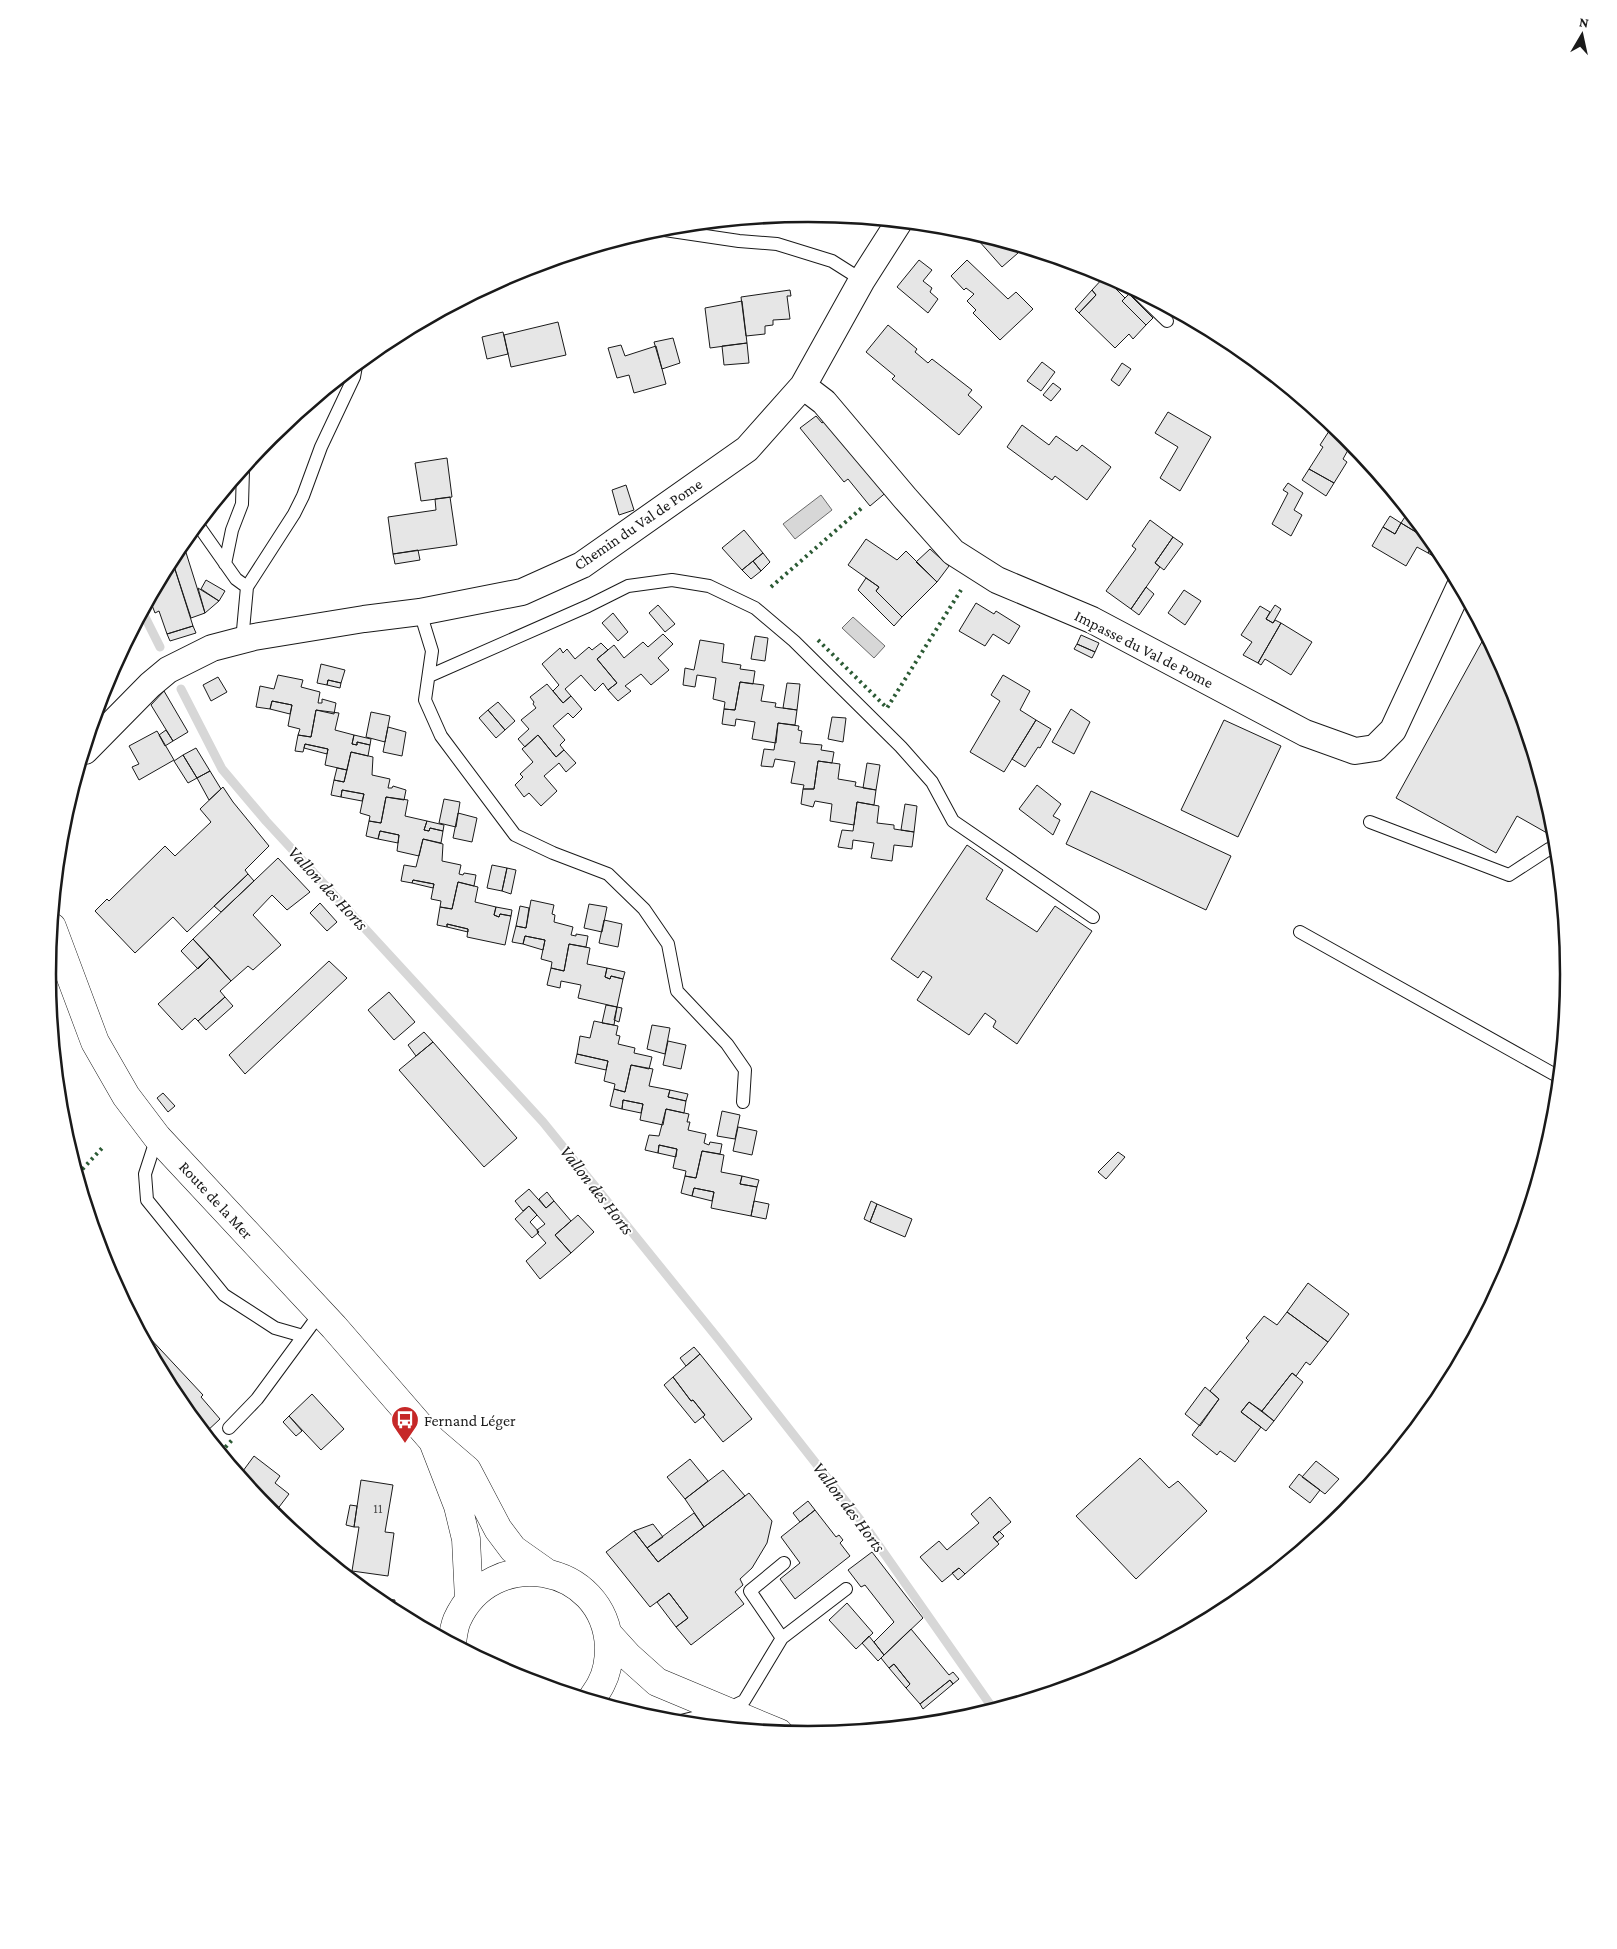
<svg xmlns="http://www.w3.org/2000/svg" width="1617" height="1949" viewBox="0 0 1617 1949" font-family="'Crimson Pro',serif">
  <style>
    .water { fill: #d7d7d7; stroke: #6a6a6a }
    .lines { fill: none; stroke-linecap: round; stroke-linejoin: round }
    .stream { stroke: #d7d7d7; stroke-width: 9 }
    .building { fill: #e6e6e6; stroke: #1a1a1a }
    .service-casing { stroke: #1a1a1a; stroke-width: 14 }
    .minor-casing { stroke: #1a1a1a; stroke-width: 28 }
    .secondary-casing { stroke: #1a1a1a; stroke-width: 29 }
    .service { stroke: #fff; stroke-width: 12 }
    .minor { stroke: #fff; stroke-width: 26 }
    .secondary { stroke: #fff; stroke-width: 28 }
    .hedge { stroke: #2b5a34; stroke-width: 4; stroke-dasharray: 2.5 4; stroke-linecap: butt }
    .labels { text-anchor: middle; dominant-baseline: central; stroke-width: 4; stroke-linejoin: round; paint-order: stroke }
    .number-label { font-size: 14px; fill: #4d4d4d }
    .street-label { font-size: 16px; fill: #1a1a1a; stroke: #fff }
    .poi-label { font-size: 16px; fill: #1a1a1a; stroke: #fff; text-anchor: start }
    .water-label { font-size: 18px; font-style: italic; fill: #1a1a1a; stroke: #fff }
    .rim { fill: none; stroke: #1a1a1a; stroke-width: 2.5 }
  </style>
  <rect width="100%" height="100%" fill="#fff"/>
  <!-- water -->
  <path class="water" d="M821,495l11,15 -37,29 -12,-15z
    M853,617l32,29 -11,12 -32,-30z"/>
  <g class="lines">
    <!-- stream -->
    <path class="stream" d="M143,613l17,34
      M181,689l41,80 44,52 277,301 177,219 145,185 129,184"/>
  </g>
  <!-- building -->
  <path class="building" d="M971,232l38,12 9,9 -16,14z
    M919,260l13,10 -9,11 9,7 -2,4 8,7 -10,14 -31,-26z
    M967,260l41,39 8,-7 17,17 -33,31 -27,-27 3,-3 -9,-9 7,-7 -8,-6 -2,2 -13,-14z
    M1104,277l21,21 -3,3 24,24 -13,14 -4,-5 -14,14 -36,-35 17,-18 -4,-5z
    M790,290l1,6h-4l3,23 -17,1v5l-8,1v8l-19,2 -5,-39z
    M1092,290l4,5 -17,18 -4,-4z
    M1129,294l24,24 -7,7 -24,-24z
    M742,301l5,42 -37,5 -5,-40z
    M558,322l8,33 -55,12 -7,-32z
    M888,325l29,24 -2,3 13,11 4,-4 40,31 -4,5 14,12 -23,28 -67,-56 3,-3 -29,-24z
    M503,332l5,22 -21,5 -5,-22z
    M673,338l7,25 -18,6 -8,-27z
    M747,343l2,20 -25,2 -2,-19z
    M621,345l4,11 31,-10 10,38 -32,9 -5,-18 -12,3 -9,-30z
    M1042,362l13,10 -14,19 -14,-10z
    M1122,363l9,6 -12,17 -8,-6z
    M1053,383l8,6 -10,12 -8,-6z
    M1168,412l43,25 -31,54 -20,-13 18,-31 -23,-14z
    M816,416l6,7 4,-3 63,70 -19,16 -22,-27 -4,3 -44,-54z
    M1022,425l27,20 7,-9 21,15 5,-6 29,22 -24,33 -32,-24 -3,4 -45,-33z
    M1333,425l19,18 -9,16 4,3 -13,21 -25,-14 14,-22 -3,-2z
    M447,458l5,39 -31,4 -6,-38z
    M1309,469l25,14 -8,13 -24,-16z
    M1288,483l15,10 -9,17 8,5 -11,21 -19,-12 16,-31 -5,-3z
    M626,485l8,25 -15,5 -7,-25z
    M450,497l7,48 -64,9 -5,-37 48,-7 -1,-11z
    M1408,512l26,31 -33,-20z
    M1390,516l11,7 -6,11 -12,-7z
    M1150,520l23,17 -18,26 5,4 -29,42 -25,-18 30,-42 -4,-3z
    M1401,523l33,20 -6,10 -11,-6 -11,19 -34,-20 11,-19 12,7z
    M744,530l19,23 -21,17 -20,-22z
    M1173,537l10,7 -19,26 -9,-7z
    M866,539l31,21 9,-9 31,31 -35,35 -26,-26 3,-4 -31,-22z
    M183,543l22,70 -14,5 -19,-58z
    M1434,543l6,8 -4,7 -8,-5z
    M930,549l19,17 -12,16 -21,-20z
    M418,550l2,10 -25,4 -2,-10z
    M763,553l7,9 -9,9 -8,-10z
    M172,560l21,66 -26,8 -8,-23 -4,2 -5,-13z
    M753,561l8,10 -10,8 -9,-9z
    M866,578l13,9 -3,4 26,26 -8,9 -36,-36z
    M206,580l19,11 -6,10 -18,-12z
    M1146,587l8,7 -15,21 -8,-6z
    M198,588l21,13 -14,12z
    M1184,590l17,11 -16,24 -17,-12z
    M976,603l18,11 2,-3 24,15 -11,18 -16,-10 -8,12 -26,-15z
    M658,605l17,19 -10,8 -16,-19z
    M1275,605l6,4 -8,14 -7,-4z
    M1260,606l10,6 -4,7 7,4 2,-3 6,3 -23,40 -15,-8 9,-13 -11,-7z
    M613,613l15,19 -10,9 -16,-18z
    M1281,623l31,19 -21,33 -26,-16 -4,6 -3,-2z
    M193,626l3,7 -26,8 -3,-7z
    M663,634l10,10 -15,14 11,12 -18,15 -10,-11 -16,12 6,5 -13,10 -10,-11 9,-7 -20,-24 17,-14 10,13 19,-16 5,5z
    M1081,635l18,8 -4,9 -18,-8z
    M755,636l13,2 -3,23 -14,-2z
    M1484,638l4,2 24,44 43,142 1,8 -2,3 -37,-21 -21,37 -100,-55z
    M700,640l24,4 -2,18 19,3 -1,4 15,2 -2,13 -13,-2 -5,28 -11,-1 1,-7 -12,-3 3,-21 -19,-3 -2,12 -12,-2 2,-17 9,2z
    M601,643l7,7 -11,9 20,24 -9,7 -5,-7 -8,8 -14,-16 -16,14 6,7 -8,7 -10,-12 6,-6 -17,-21 18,-16 3,5 4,-4 8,10 14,-12 3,3z
    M1077,644l18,8 -3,6 -18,-9z
    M321,664l24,6 -4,13 -13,-3 -1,5 -10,-2z
    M278,675l25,5 -2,7 19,5 -2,11h4v-4l14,4 -2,11 -18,-4 -5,27 -13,-2 2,-6 -12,-3 4,-21 -20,-4 -2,8 -14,-2 4,-21 14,3z
    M1003,675l27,16 -10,19 16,10 -32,52 -34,-20 30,-51 -9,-6z
    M218,677l9,15 -16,9 -8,-16z
    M328,680l13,3 -1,5 -13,-3z
    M740,682l24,3 -3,16 15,2 -1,4 22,3 -2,15 -17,-2 -2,20 -24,-4 3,-17 -19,-3 -1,7 -13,-2 2,-15 11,1z
    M787,683l13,1 -3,26 -14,-2z
    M547,684l16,19 8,-7 11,13 -9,9 -5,-5 -15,13 12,14 -5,5 4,5 -8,7 -18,-22 -13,12 -7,-8 11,-10 -8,-9 15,-12 -3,-4 1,-2 -4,-5z
    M164,691l24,41 -15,9 -22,-36z
    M272,701l20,4 -2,9 -20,-5z
    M498,702l17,19 -10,9 -17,-20z
    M1071,709l19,13 -16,32 -22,-12z
    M316,710l23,3 -4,17 19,5 -2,9 5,1v-3l13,3 -2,11 -17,-4 -4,18 -22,-5 3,-16 -23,-5 -2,8 -8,-1 3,-16 13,2z
    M488,710l17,20 -9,8 -17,-20z
    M371,712l19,4 -5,26 -19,-5z
    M832,717l14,1 -3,24 -15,-3z
    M1036,720l15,9 -11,19 -2,-1 -13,20 -13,-8z
    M1224,720l57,26 -43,91 -57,-27z
    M778,723l21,3 -1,4 4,1 -2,12 22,2 -1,5 13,2 -2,11 -14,-2 -4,28h-11l1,-4 -13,-2 4,-21 -20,-3 -2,8 -12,-1 3,-17 10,1z
    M388,727l18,5 -4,24 -19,-4z
    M166,730l7,11 -8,5 -6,-11z
    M157,731l17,29 -35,20 -7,-13 7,-3 -10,-18z
    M354,735l17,4 -1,6 -13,-3v3l-5,-1z
    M538,735l18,22 8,-7 12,13 -10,9 -7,-9 -15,13 13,15 -16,15 -12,-13 -5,4 -9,-12 8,-8 -3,-3 13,-12 -11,-13z
    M305,744l23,5 -1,5 -23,-6z
    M196,748l14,23 -13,7 -14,-23z
    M351,752l22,5 -1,18 18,4 -2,9h4l1,-2 13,4 -2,10 -18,-3 -5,26 -12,-2 1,-5 -10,-3 4,-19 -22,-4 -1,7 -10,-2 3,-15 10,2z
    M183,755l14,23 -9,5 -14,-22z
    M818,761l22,3 -2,15 18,3 -1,4 21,4 -2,15 -17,-3 -3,23 -24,-4 2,-17 -17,-3 -2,6 -12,-3 2,-15h11z
    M867,763l13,2 -4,25 -13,-2z
    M337,768l10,2 -3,12 -10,-2z
    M210,771l11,18 -12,11 -12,-22z
    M1037,785l24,19 -8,12 7,4 -7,15 -34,-26z
    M223,787l10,15 36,44 -24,24 3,4 -61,58 -14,-15 -38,36 -40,-42 12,-12 2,2 56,-55 10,10 36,-34 -11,-13z
    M342,790l22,4 -2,7 -21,-4z
    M1091,791l140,65 -25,54 -140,-66z
    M386,797l22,3 -3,16 22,5 -3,9 5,1 1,-3 13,3 -2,12 -18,-4 -4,17 -22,-5 2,-16 -19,-4 -2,8 -12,-3 3,-15 12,2z
    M444,799l16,3 -4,25 -17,-4z
    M857,802l22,4 -2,17 17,2v4l20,3 -2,15 -18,-2 -2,16 -21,-3 3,-15 -21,-3 -1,9 -14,-2 4,-17 11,1z
    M905,804l12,2 -3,26 -13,-2z
    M458,813l19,5 -5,24 -19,-4z
    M427,821l17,4 -1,6 -13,-3 -1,3 -5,-1z
    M380,831l19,4 -1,8 -20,-4z
    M423,839l20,5 -1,17 19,4 -2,9 4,1 1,-2 12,2 -2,11 -16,-4 -6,27 -12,-2 1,-6 -10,-2 3,-15 -21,-4 -1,3 -11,-2 3,-16 12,2z
    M967,845l36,25 -17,29 51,33 18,-26 37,25 -75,113 -24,-17 3,-6 -11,-8 -16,22 -52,-35 15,-23 -9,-6 -5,7 -27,-19z
    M278,858l32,34 -23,18 -15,-15 -19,20 28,30 -28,25 -5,-4 -17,15 -38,-42z
    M492,865l15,3 -5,23 -15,-3z
    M507,868l9,2 -5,24 -9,-3z
    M248,874l6,7 -33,31 -7,-6z
    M413,880l21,4 -1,4 -21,-5z
    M458,882l20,5 -3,15 21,5 -2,8 5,2 1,-3 11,2 -6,29 -38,-8 1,-8 -21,-5v3l-10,-2 3,-18 12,2z
    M531,900l23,5 -2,9 3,1 -1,7 19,5 -2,8 5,1v-2l12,2 -2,11 -17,-3 -5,27 -13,-3 1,-6 -11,-3 4,-19 -20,-4 -2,8 -11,-2 4,-16 10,2z
    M320,903l17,19 -10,9 -17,-18z
    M589,904l18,3 -5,25 -18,-4z
    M520,906l9,2 -3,20 -10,-2z
    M496,907l16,3 -1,6 -11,-2 -1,3 -5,-2z
    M604,920l18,4 -4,23 -19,-4z
    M447,924l21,5v3l-21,-5z
    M525,936l20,4 -2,10 -20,-6z
    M193,939l17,18 -12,12 -17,-18z
    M569,944l21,4 -3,16 20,4 -2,9 5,2 1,-3 12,3 -6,28 -39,-9 3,-13 -20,-4 -1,7 -13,-3 4,-17 13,3z
    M210,957l21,24 -11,10 5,6 -27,24 -3,-3 -13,12 -24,-26z
    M329,961l18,17 -102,96 -16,-19z
    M607,968l18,4 -2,7 -12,-3 -1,3 -5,-2z
    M389,992l26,30 -21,18 -26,-30z
    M225,997l8,9 -27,24 -8,-9z
    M606,1005l11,2 -3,18 -12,-2z
    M617,1007l5,1 -3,14 -5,-2z
    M594,1021l24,5 -2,9 4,1 -2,8 17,4 -1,5 18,4 -3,12 -18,-4 -6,27 -11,-3 1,-5 -11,-3 4,-20 -31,-7 3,-18 10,2z
    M652,1025l18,3 -5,26 -18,-5z
    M424,1032l9,10 -17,14 -8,-11z
    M668,1041l18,4 -5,24 -18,-4z
    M433,1042l84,96 -33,29 -85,-97z
    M577,1054l31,7 -2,9 -31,-7z
    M631,1065l22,4 -4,17 21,4 -2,7 18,4 -2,12 -18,-4 -3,16 -23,-5 3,-16 -20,-4 -1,9 -12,-3 4,-17 11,3z
    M670,1090l18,4 -2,7 -18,-4z
    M163,1093l12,13 -7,6 -11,-14z
    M623,1100l20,4 -2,9 -19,-4z
    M666,1109l23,5 -2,8h3l-2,8 18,4 -2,9 5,2 1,-3 12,2 -2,10 -18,-3 -6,27 -11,-2 1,-5 -13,-3 4,-19 -18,-4 -1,8 -13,-3 4,-15 10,1z
    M722,1111l18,4 -5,24 -18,-3z
    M738,1127l19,4 -5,24 -19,-4z
    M659,1145l18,4 -1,8 -18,-4z
    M702,1151l22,4 -3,17 21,4 -2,8 17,3 -6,29 -40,-8 3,-16 -20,-4 -2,8 -11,-3 4,-17 11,2z
    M1118,1152l7,5 -19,22 -8,-7z
    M742,1176l17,4 -2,7 -17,-3z
    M694,1188l20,4 -2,9 -20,-5z
    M529,1189l17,19 8,-7 17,20 -16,14 16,18 -31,26 -14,-18 20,-18 -8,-9 -1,-4 8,-6 -16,-18 -6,5 -8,-10z
    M547,1192l7,9 -8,7 -7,-9z
    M754,1201l15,3 -3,15 -15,-3z
    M871,1201l6,3 -7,18 -6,-3z
    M877,1204l35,15 -7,18 -35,-15z
    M529,1206l8,9 -7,7 9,10 -7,6 -17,-19z
    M578,1215l16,17 -23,21 -16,-18z
    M1308,1283l41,31 -21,28 -41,-30z
    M1287,1312l41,30 -18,23 -4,-3 -10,14 -4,-3 -30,38 -13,-9 -8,10 20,15 -26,35 -15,-11 -3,4 -25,-20 27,-36 -9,-8 39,-50 -3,-3 18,-22 13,9z
    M146,1334l57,61 -2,2 19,22 -15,14 -29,-36 -33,-61z
    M694,1347l6,7 -14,12 -6,-8z
    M700,1354l52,65 -29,23 -20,-25 2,-2 -12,-15 -2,1 -18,-24z
    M1292,1373l11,9 -29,39 -12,-10z
    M673,1377l18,24 2,-1 12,15 -10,8 -31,-38z
    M1205,1387l14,12 -19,27 -15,-12z
    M312,1394l32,35 -23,21 -32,-34z
    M1439,1399l-93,114 -12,10h-5z
    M1249,1402l25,19 -8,10 -25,-19z
    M289,1416l13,15 -6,5 -13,-14z
    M254,1456l26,20 -5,7 14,11 -16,21 -33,-40z
    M1140,1458l29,30 9,-7 29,30 -71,68 -60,-63z
    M690,1459l18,22 -23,18 -18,-22z
    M1316,1461l23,18 -14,15 -23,-17z
    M723,1470l22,26 -41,31 -19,-28z
    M1299,1474l21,16 -10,13 -21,-16z
    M361,1480l32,5 -8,47 9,1 -6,43 -36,-5 7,-44h-5z
    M749,1493l23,28 -5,22 -15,25 -12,11 3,6 -8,7 9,12 -53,41 -15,-18 12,-9 -19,-25 -19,14 -44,-55 28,-21 24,31z
    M990,1497l21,25 -18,15 6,7 -34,30 -6,-6 -17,14 -22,-25 19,-16 8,9 32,-27 -8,-9z
    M808,1501l7,9 -15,12 -7,-9z
    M350,1505l7,1 -3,21 -8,-2z
    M815,1510l21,27 3,-2 4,5 -3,3 10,13 -55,43 -15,-20 20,-16 -19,-26z
    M694,1513l10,14 -46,35 -11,-14z
    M653,1524l10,13 -16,11 -13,-17z
    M999,1531l5,5 -7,6 -4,-5z
    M872,1552l51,66 -39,37 -10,-13 20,-20 -29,-37 -4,2 -13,-17z
    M959,1568l6,6 -7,6 -6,-7z
    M669,1593l19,25 -12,9 -19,-25z
    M373,1597l22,3 -2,11 -8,-4z
    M847,1603l26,30 -17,16 -27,-29z
    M911,1629l38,46 4,-3 6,7 -6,5 -3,-4 -30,24 -14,-16 4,-4 -16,-20 -5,4 -8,-10z
    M869,1636l15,19 -6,6 -16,-18z
    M894,1664l16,20 -4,4 -17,-20z
    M950,1680l3,4 -30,25 -3,-5z"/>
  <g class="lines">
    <defs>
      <path id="service" d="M658,229l81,12 38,3 55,17 30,19
        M1135,290l32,31
        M198,525l38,54 11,8
        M225,564l7,-34 10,-26 1,-34
        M420,612l12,39 -7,49 16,36 74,99 38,18 55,21 36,35 24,35 9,47 50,53 18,26 -2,32
        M242,641l5,-54 47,-73 9,-18 18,-49 33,-70 2,-11
        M429,676l159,-70 40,-20 44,-6 37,6 46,22 39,33 107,106 31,35 21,39 140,96
        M1370,822l139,53 40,-26 9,5
        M1300,932l259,145
        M157,1137l-12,37 2,26 77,95 51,33 28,8
        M229,1428l28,-29 64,-87
        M782,1638l-32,-47 34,-28
        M677,1722l48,-12 19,-9 38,-63 64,-49"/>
      <path id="minor" d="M803,386l21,16 81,96 48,54 44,28 95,40 213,113 50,18 20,-3 18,-18 67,-144
        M85,751l65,-66 18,-15 44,-22 42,-11 110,-18 56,-7 102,-20 60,-27 165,-116 56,-63 59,-106 37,-58"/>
      <path id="secondary" d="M52,927l43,115 31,54 31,41 177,190 98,113 35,30 31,59 15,20 34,24
        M434,1444l24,62 8,33 3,61
        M608,1634l20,22 29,26 122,51
        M452,1643c1,-8 2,-16 5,-23 34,-76 148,-58 152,27 0,12 -2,26 -8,37 -3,6 -7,11 -10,16"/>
    </defs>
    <!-- service casing -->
    <use href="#service" class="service-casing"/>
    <!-- minor casing -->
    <use href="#minor" class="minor-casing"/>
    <!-- secondary casing -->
    <use href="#secondary" class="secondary-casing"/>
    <!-- service -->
    <use href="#service" class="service"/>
    <!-- minor -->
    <use href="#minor" class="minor"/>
    <!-- secondary -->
    <use href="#secondary" class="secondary"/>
    <!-- hedge -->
    <path class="hedge" d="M771,587l93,-81
      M818,640l69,68 74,-118
      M78,1174l26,-28
      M221,1452l12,-13"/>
  </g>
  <!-- icons -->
  <defs>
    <symbol id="bus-pin" viewBox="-11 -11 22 30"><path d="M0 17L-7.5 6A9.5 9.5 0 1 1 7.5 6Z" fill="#c62828" stroke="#fff"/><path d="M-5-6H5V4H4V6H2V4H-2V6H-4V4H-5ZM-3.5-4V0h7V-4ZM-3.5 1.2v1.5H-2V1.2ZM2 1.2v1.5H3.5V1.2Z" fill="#fff"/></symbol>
  </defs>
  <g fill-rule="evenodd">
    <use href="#bus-pin" x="389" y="1404" width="32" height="43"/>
  </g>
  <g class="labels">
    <!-- number labels -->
    <g class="number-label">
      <text x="378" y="1508">11</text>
    </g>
    <!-- street labels -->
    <g class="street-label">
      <text transform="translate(638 524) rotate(-34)">Chemin du Val de Pome</text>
      <text transform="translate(1144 649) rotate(27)">Impasse du Val de Pome</text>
      <text transform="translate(216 1200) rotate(47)">Route de la Mer</text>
    </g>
    <!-- poi labels -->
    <g class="poi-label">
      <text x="424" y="1420">Fernand Léger</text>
    </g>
    <!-- water labels -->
    <g class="water-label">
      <text transform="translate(328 888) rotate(47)">Vallon des Horts</text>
      <text transform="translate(597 1190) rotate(52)">Vallon des Horts</text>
      <text transform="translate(849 1507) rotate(53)">Vallon des Horts</text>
    </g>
  </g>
  <!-- crop -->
  <path d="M0 0H1617V1949H0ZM56 974a752 752 0 1 1 1504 0a752 752 0 1 1-1504 0Z" fill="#fff" fill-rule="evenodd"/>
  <path class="rim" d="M56 974a752 752 0 1 1 1504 0a752 752 0 1 1-1504 0Z"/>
  <!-- north arrow -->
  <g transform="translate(1582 35) rotate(9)" stroke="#ffffff" stroke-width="4" paint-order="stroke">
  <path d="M0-4L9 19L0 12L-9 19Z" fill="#1a1a1a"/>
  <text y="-8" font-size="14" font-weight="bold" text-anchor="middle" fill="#1a1a1a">N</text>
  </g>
</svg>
